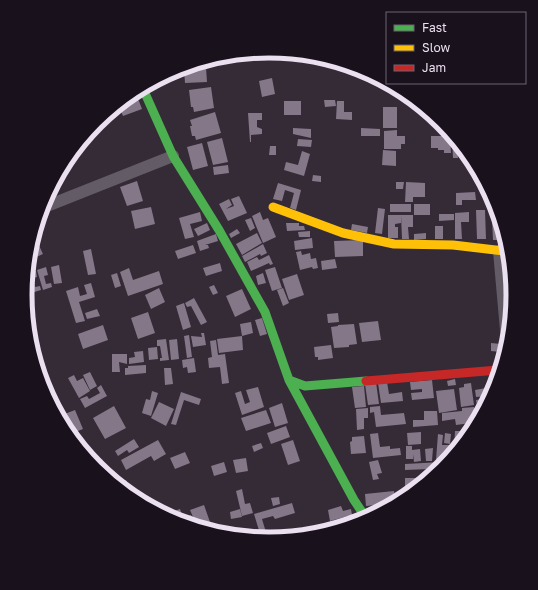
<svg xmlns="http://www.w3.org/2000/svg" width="538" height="590" viewBox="0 0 538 590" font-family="'Golos Text',sans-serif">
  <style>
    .building { fill: #847788 }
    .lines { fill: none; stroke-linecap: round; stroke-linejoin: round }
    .street { stroke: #635c66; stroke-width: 12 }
    .fast { stroke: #4caf50; stroke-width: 9 }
    .slow { stroke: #ffc107; stroke-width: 9 }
    .jam { stroke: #c62828; stroke-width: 9 }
    .rim { fill: none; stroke: #ebe0f0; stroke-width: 5 }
  </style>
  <rect width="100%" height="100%" fill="#342b37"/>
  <!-- building -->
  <path class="building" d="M206,67l1,15 -22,1 -1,-14z
    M272,78l3,16 -13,3 -3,-16z
    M211,87l3,21 -20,4 -1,-5h-2l-2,-17z
    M137,96l5,13 -19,7 -4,-9z
    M324,100h11l1,6 -11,1z
    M284,101h17v14h-17z
    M337,101h7v11h8v8l-16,-1z
    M383,107h14v21h-14z
    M215,112l6,21 -25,7 -1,-4h-3l-2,-10h2l-2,-6z
    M248,113h14v7h-5v7l5,2v5l-11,1v7h-1z
    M437,120l5,3 5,9h-9z
    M293,128l18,1v9l-18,-4z
    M361,128l19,1v7h-19z
    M397,130v6h8v8h-4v5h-17v-18z
    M431,136h19l1,17h-7v-3h-6v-2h-7z
    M222,138l6,24 -15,3 -6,-23z
    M452,138l5,8 1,12h-5z
    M298,139l14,1 -1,7 -14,-1z
    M202,143l6,23 -15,4 -6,-23z
    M270,146h6v9h-7z
    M383,150l13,1v15l-14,-1z
    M302,151l8,3 -6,22 -20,-6 2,-8 12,3z
    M228,165l1,8 -15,2 -1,-8z
    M313,175l8,1v6l-9,-1z
    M137,181l6,20 -16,5 -7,-19z
    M396,182h8l-1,7h-7z
    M406,182l19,1v14h-12v5h-8z
    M278,183l23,7 -5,20 -6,-2 4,-15 -9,-3 -3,11 -9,-2z
    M475,192l1,8h-14v5h-6v-12z
    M239,196l8,17 -19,8 -9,-17 10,-5 3,6 -6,4 8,-3 -3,-7z
    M491,197l4,5 7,38h-9z
    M390,204h21v8h-21z
    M414,204h16v11h-16z
    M151,207l4,17 -20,5 -4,-18z
    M378,208l7,1 -3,25 -7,-1z
    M476,210h9l1,29h-9z
    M200,212l2,9 -12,3 4,13 -9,2 -6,-21z
    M260,212l3,8 5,-2 8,19 -13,6 -11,-27z
    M469,212v10h-8l1,17h-7v-26z
    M439,214h15v6l-15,1z
    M388,215h13v8l-6,1v3h3v11h-10z
    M401,215h12v12h-5l1,12h-7z
    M251,218l4,10 -5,3 -5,-11z
    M207,223l3,7 -12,6 -4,-7z
    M286,223h13v3h5l1,4 -18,1z
    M352,224l16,3 -1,6 -16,-3z
    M435,226h8v13h-8z
    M237,229l3,4 -9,5 -2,-4z
    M310,231v6h-11l-1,-5z
    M257,233l5,10 -20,12 -6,-11z
    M426,233v6l-12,1v-6z
    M216,234l2,7 -13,4h3l1,3 -9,3 -3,-10z
    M312,238l1,10 -18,2 -1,-9z
    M36,239l7,15 -11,5z
    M363,240v16l-28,1 -1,-16z
    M263,244l4,9 -6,3 -1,-2 -15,8 -3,-6z
    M193,245l3,8 -18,6 -3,-8z
    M91,249l5,25 -8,1 -5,-24z
    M301,251l1,4 8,-2 1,6 5,-1 2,10 -5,1 -1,-2 -12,3 -4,-18z
    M269,255l4,9 -3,1 -1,-2 -18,8 -4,-9 10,-5 2,3z
    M335,259l2,9 -15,2 -1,-9z
    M220,263l2,8 -16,5 -3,-8z
    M59,265l3,18 -8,1 -3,-17z
    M46,267l2,8 -4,1 2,8 5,-1 1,4 -9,3 -6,-20z
    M275,267l7,21 -10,3 -7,-21z
    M129,268l4,12 26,-9 4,13 -35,12 -8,-24z
    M36,271l1,6 -4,1 2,9 5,-1 1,4 -10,3 -3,-13 2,-8z
    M117,273l4,13 -6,2 -4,-13z
    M263,273l3,10 -8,2 -2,-9z
    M297,274l7,21 -15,5 -7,-21z
    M91,283l4,14 -16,5 6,19 -9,2 -10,-32 12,-4 2,9 7,-2 -3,-9z
    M214,285l4,8 -5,2 -4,-8z
    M159,288l6,14 -14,7 -6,-14z
    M283,288l6,15 -6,3 -6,-16z
    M242,289l9,20 -16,8 -9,-21z
    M194,298l13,24 -6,3 -10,-19 -4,1 -2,-4z
    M184,303l7,24 -8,3 -7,-24z
    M97,309l3,7 -13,3 -2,-6z
    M148,312l7,21 -17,6 -7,-21z
    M338,313l1,9 -11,1 -1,-9z
    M262,318l5,16 -7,2 -5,-16z
    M378,321l3,19 -19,2 -3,-19z
    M251,322l2,11 -11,3 -2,-12z
    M354,324l3,20 -8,1v2l-15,1 -3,-21 7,-1v-1z
    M103,325l5,15 -25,9 -5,-15z
    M32,328h3l1,13h-2z
    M201,333h3l2,12 -13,2 -2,-11 11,1z
    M189,335l3,22 -5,1 -3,-22z
    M242,336l1,14 -24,3 -2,-14z
    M166,339l3,21 -9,1v-3h2l-2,-12h-3v-6z
    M177,339l2,20 -8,1 -2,-20z
    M216,340l2,15 7,-1 4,29 -7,1 -2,-17 -11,1 -1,-10 4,-1 -2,-16z
    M491,343l10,1v8l-10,-1z
    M331,345l2,13 -15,2v-3h-3l-1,-10z
    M157,347l1,12 -9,1 -1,-12z
    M143,351l1,11 -15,2v-6l6,-1 -1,-5z
    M112,354h15v10l-8,-2 1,10h-8z
    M194,358l2,14 -8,1 -1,-6 -4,1 -1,-8z
    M146,365v8l-21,2v-7h3v-2z
    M164,368h7l2,16 -8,1z
    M90,372l7,14 -7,4 -7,-15z
    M74,375l3,6 6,-3 7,13 -11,7 -11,-20z
    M455,379l1,6 -8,1 -1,-5z
    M432,380l2,18 -22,2 -1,-7 11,-1v-3l-11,1 -1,-8z
    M376,382l3,22 -11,1 -3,-21z
    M387,382l2,12 13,-2 1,9 -22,2 -3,-20z
    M471,383l3,22 -13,2 -2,-19 5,-1v-3z
    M101,385l6,11 -22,12 -5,-9 7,-3 2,3 11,-6 -3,-5z
    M364,386l2,21 -11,1 -3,-21z
    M258,387l6,20 -22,8 -7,-22 6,-2 4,13 5,-2 -4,-12z
    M486,388l1,8 -11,1 -1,-7z
    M454,389l3,21 -18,3 -3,-22z
    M152,391l6,2 -7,23 -9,-3 4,-14 4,1z
    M181,392l20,7 -2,6 -15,-5 -8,25 -5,-1z
    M488,398l-5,8 -6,1 -1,-7z
    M159,402l15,7 -8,17 -15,-8z
    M282,403l6,20 -13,4 -6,-19z
    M114,406l12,22 -21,11 -12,-21z
    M380,406l1,9 23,-2 2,11 -30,3 -2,-15 -4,1v-6z
    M474,407l2,10h-5v6l-15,2 -1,-6 -13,2v-8l20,-2v-3z
    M368,408v10h-4v11l-7,1 -1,-21z
    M75,410l8,19 -10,4 -11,-18z
    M266,410l5,13 -25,8 -5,-13z
    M424,411h13l1,14 -25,2v-7h11z
    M286,426l4,11 -19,7 -4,-11z
    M455,431h8v5l-9,13z
    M421,432v12l-13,1 -1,-12z
    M378,433l2,14 10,-1v3l10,-1 1,7 -28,3 -3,-24z
    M445,433l6,1 -1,10 -6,-1z
    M438,434l5,1 -1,10h8v10l-4,5h-10z
    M364,436l2,17 -15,1 -1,-12 2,-1v-4z
    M134,439l5,8 -10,6 -2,-3 -9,6 -3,-5z
    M158,440l8,14 -12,7 -3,-5 -25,14 -5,-10z
    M293,440l7,21 -12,4 -7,-21z
    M261,443l2,5 -9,4 -2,-6z
    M406,446h6v4l8,-1 1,12 -7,1 -1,-8v5h-7z
    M433,448l-1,13h-6l-1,-12z
    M185,452l5,11 -15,6 -5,-11z
    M246,458l2,13 -12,2 -3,-13z
    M102,459l9,18 -15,-10 -3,-4z
    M378,460l4,13 -5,1 2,5 -6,1 -4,-18z
    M224,462l3,10 -13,4 -3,-10z
    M442,462l-1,6 -6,4h-6v-3l-24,1v-6z
    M405,478h14v4l-14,8z
    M126,480l4,10 -10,-7z
    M242,489l3,15 5,-1 3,10 -11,3 -6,-25z
    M394,491l1,8 -8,5 -21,2 -1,-12z
    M279,497l1,7 -7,2 -2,-8z
    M292,503l3,10 -20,6 -2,-3 -11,3 6,20 -7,-2 -7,-23z
    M204,505l6,17 -9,3 -5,-1 -6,-14z
    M341,506l2,5 8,-2 1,6 -22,6 -2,-11z
    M180,509l2,6 -9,3 -2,-6z
    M240,509l2,8 -11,2 -1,-7z
    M191,515l4,9 -10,-2 -2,-4z
    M355,517l1,5 -20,4 -1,-5z"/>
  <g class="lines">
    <!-- street -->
    <path class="street" d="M42,208l131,-52
      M499,251l7,79"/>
    <!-- fast -->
    <path class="fast" d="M144,91l29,65 46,74 46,82 24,68 16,6 61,-5
      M289,380l65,120 12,18"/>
    <!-- slow -->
    <path class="slow" d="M273,207l70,26 51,11 59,1 51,6"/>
    <!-- jam -->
    <path class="jam" d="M366,381l132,-11"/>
  </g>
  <!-- crop -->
  <path d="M0 0H538V590H0ZM32 295a237 237 0 1 1 474 0a237 237 0 1 1-474 0Z" fill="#19111c" fill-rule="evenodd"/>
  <path class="rim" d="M32 295a237 237 0 1 1 474 0a237 237 0 1 1-474 0Z"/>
  <!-- legend -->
  <rect x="386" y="12" width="140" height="72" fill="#19111c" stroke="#6d6471"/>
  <rect x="394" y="25" width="20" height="6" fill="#4caf50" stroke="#6d6471"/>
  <text x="422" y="32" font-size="12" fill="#ebe0f0">Fast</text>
  <rect x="394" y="45" width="20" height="6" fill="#ffc107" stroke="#6d6471"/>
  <text x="422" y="52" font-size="12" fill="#ebe0f0">Slow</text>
  <rect x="394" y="65" width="20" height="6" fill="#c62828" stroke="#6d6471"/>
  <text x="422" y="72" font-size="12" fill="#ebe0f0">Jam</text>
</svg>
